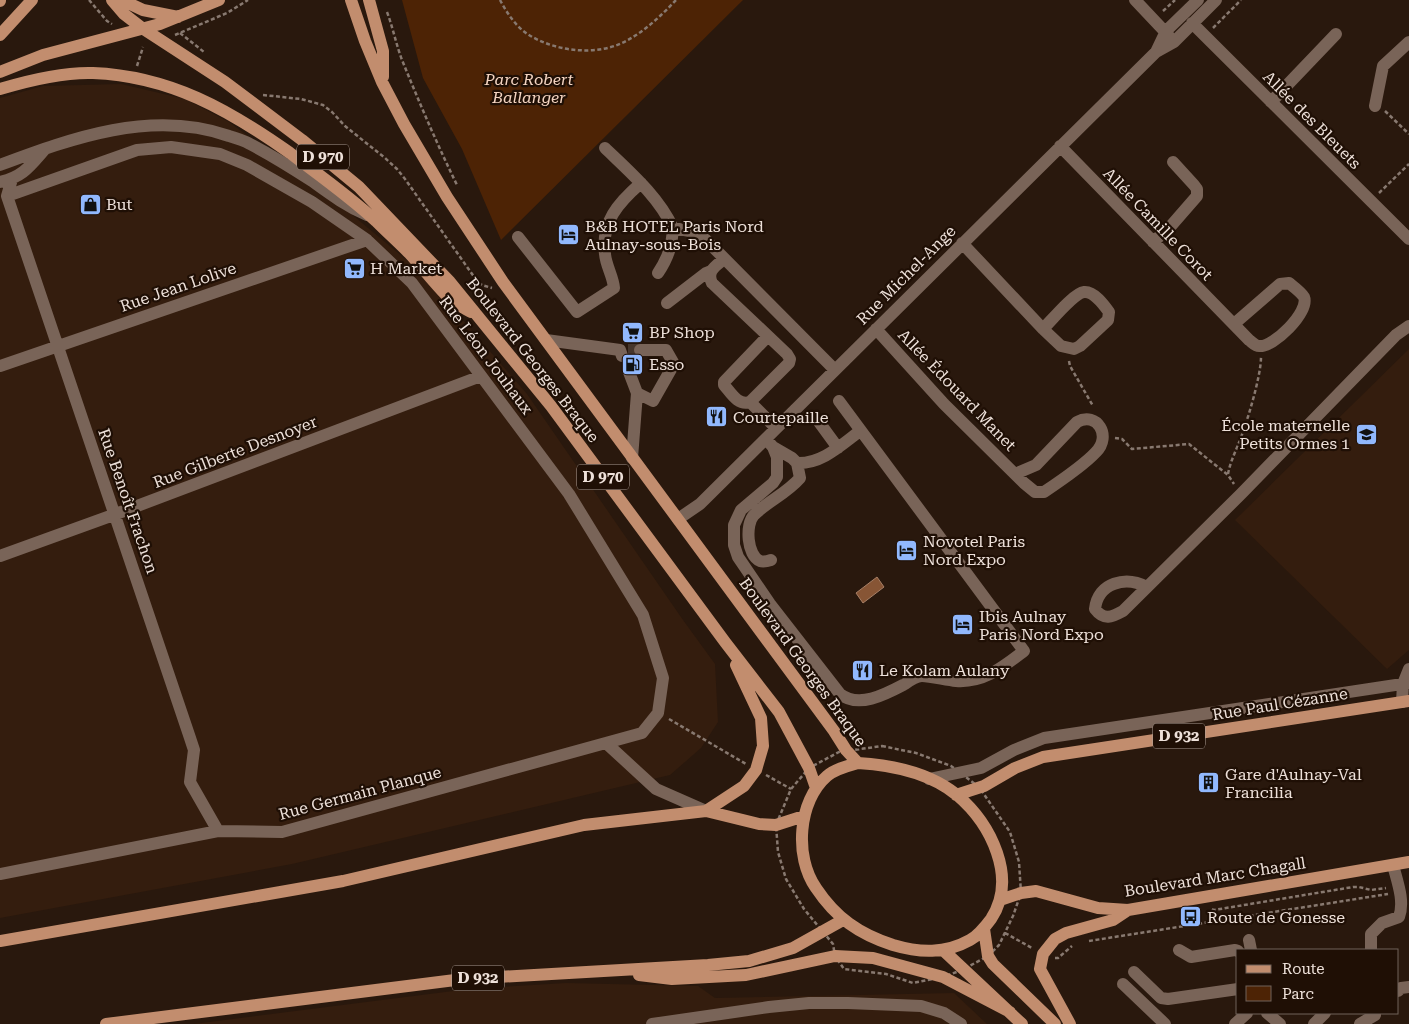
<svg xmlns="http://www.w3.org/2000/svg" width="1409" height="1024" viewBox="0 0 1409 1024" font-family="'Roboto Serif',serif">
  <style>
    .built { fill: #341d0e }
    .green { fill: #4d2305 }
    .water { fill: #875535; stroke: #a67f66 }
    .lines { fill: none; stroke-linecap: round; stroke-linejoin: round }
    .minor-tunnel { stroke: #46362c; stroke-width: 12; stroke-dasharray: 12 6; stroke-linecap: butt }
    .path { stroke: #887970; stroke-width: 2.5; stroke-dasharray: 4 2.5; stroke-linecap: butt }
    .minor { stroke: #796458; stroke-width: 12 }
    .major { stroke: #c28d6e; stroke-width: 12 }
    .labels { text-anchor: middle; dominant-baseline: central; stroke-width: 4.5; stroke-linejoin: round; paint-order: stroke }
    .shield { fill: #1f0f05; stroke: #afa199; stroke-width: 1 }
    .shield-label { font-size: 15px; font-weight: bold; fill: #ede0d9 }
    .park-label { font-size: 16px; font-style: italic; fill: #f4d4c1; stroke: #1f0f05 }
    .street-label { font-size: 16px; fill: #ede0d9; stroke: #1f0f05 }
    .poi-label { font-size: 16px; fill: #ede0d9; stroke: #1f0f05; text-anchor: start }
  </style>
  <rect width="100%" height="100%" fill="#29180d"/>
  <!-- built -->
  <path class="built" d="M121,84l64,15 44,23 103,76 89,74 106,122 156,226 32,44 3,58 -17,26 -31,27 -378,89 -292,54v-820l43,-12z
    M1409,349v301l-22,19 -152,-149z
    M566,983l132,3 17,12 239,-5 33,31h-793l275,-35z"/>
  <!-- green -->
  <path class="green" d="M402,0h341l-242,240 -39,-91 -39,-71z"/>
  <!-- water -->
  <path class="water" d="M877,577l7,10 -21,16 -7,-10z"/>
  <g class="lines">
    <!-- minor-tunnel -->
    <path class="minor-tunnel" d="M628,350h12"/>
    <!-- path -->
    <path class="path" d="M89,0l18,21 5,3
      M500,0c7,13 16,27 29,35 26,16 65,21 93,8 21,-10 39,-27 54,-43
      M1163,11l12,-11
      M387,12c6,16 9,32 15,48 17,42 35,84 55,125
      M1213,28l28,-28
      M180,33l24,19
      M175,35l52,-22 21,-13
      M137,66l6,-19
      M263,95l38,4 22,6 9,7 13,14 40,32 12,11 8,10 72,102 5,4 10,3
      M1385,111l24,23
      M1379,193l30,-29
      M1069,361l1,5 23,40
      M1115,438l7,1 10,10 57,-5 39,31 6,9
      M1228,474c2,-11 6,-19 10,-29 8,-19 23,-68 23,-88
      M669,719l77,45
      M882,746l34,7 35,13 28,21 31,45 9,30 2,31 -8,23 -14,29 -11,11 -26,14 -19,7 -30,6 -27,-9 -42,-5 -9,-13 -2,-12 -29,-35 -18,-30 -8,-27 -2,-27 15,-36 18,-21 30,-16z
      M766,775l25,14
      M1212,909l2,1 139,-23h6l12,3 15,-2
      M1005,933l27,15
      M1089,941l299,-47
      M1055,958h3l14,-12"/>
    <!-- minor -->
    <path class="minor" d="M1135,0l34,36
      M1192,23l217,216
      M1156,52l10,-21 32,-31
      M1271,102l65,-68
      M1375,106l8,-40 26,-24
      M1060,146l189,194c3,2 6,6 10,6 14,2 51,-34 45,-49 -3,-5 -10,-10 -15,-14l-9,1 -46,40
      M605,148c25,24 54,49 68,80l17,3 15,8 130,131
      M0,165c72,-27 152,-56 229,-29 7,2 14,4 21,8 21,11 42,24 62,37 18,13 34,25 55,34
      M12,179l-5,17c62,185 126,369 187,554l-4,32 28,49
      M0,182c23,-5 30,-16 45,-33
      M518,237l59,75 37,-24c-1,-12 -8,-22 -9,-34 -4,-32 13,-51 36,-71
      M1153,242l17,-15 27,-31v-7l-3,-4 -21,-23
      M962,243l81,86 18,17 13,3 6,-3 28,-26 1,-8c-5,-7 -15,-21 -25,-20 -10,1 -33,29 -41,37
      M724,259c-8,7 -18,12 -12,24l75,71 3,5 -1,4 -39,39c-12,4 -19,-9 -26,-17v-3l44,-46
      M658,273c10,-15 14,-27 15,-45
      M667,303l39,-30 5,-2
      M876,329l68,75 80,79 11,9h9c15,-10 40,-27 52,-40 16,-16 1,-41 -19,-30l-41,43 -21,9
      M546,340l74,10 2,6
      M0,366l367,-126
      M629,372l8,21 -5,65
      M637,393l16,8 21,-37 -8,-14h-26
      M750,402l26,26
      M819,422l19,26
      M766,439l7,8 4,10v20l-4,6 -32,27 -7,15v20l4,12 32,47 70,90c19,15 46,0 65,-10 4,-3 11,-8 17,-8 8,0 24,4 34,5 28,2 47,-14 68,-30l-185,-250
      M773,447l19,11 5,5c25,1 44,-18 63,-32
      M678,519l22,-15 456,-452 18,-10 42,-42
      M0,556l116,-42 365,-138
      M771,560c-3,1 -8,2 -11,1 -13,-5 -15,-37 -6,-46 14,-14 32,-21 46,-37l-3,-15
      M1147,587c-21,-11 -49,-5 -52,22 9,12 17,8 28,2l118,-117 155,-159 13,-9
      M1402,702l1,-18 6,-15
      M606,743l50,46 50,22
      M929,779l52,-11 33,-18 30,-12 365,-55
      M0,874l218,-43 64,1 360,-99 16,-20 5,-35 -20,-63 -74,-121 -157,-211 -45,-43 -55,-38 -65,-37 -27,-11 -49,-7 -34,3 -130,46
      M1249,940l2,10
      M1179,950l12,7 44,-7 3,1
      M1371,950v-16l11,-11 17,-6c6,-16 -2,-36 -6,-52
      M1134,972l27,26 7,1 70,-10
      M1123,984l42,40
      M1398,991l3,-3 8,-1
      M1267,1013l13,11
      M652,1024l117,-17 40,-4h39l73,3 23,7 17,11
      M1235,1024l12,-11
      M1314,1024l11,-11
      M1360,1024l15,-9"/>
    <!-- major -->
    <path class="major" d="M112,0l12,14 18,14 83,54 77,58 57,47 91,95 101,124 174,236 54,70 30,56 7,20
      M351,0l14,41 17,41 22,42 43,73 56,85 331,449 12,19 12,13
      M369,0l14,51v26
      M0,1v-1
      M113,1h11l19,9 35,7
      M0,35l32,-35
      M0,72l43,-17 117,-31 59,-24
      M0,89c30,-9 62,-17 93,-16 77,3 136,37 197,80 29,22 59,43 86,68 11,11 22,21 33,32 14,15 28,34 43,48 5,4 13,7 19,11
      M858,763c34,2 72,10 99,32 34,29 61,83 34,124 -6,8 -12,16 -21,21 -25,14 -50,13 -77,5 -34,-11 -57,-27 -77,-57 -22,-31 -18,-87 11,-112 8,-7 20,-10 31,-13z
      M956,795l28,-9 31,-18 28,-11 366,-56
      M706,811l38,-25 12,-16 7,-24 -2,-28 -25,-53
      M1000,900l21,-7 15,-2 62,17 30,2 281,-48
      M984,929l4,27 5,8 62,60
      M0,941l343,-60 241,-56 122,-14 53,13 17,1 28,-9
      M943,950l79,74
      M639,975l33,4 74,-4 89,-19 38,2 70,19 67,35
      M106,1024l357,-45 245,-14 41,-4 44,-13 50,-28
      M1070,1024l-30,-55 3,-15 12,-15 11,-6 47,-13 15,-10"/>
  </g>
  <!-- icons -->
  <defs>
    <symbol id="shop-square" viewBox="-11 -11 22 22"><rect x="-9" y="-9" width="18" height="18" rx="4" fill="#91b8fd" stroke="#1f0f05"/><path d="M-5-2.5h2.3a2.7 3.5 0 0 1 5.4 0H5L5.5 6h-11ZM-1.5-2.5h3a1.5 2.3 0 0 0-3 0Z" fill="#111"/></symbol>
    <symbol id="hotel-square" viewBox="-11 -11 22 22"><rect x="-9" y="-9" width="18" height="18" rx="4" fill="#91b8fd" stroke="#1f0f05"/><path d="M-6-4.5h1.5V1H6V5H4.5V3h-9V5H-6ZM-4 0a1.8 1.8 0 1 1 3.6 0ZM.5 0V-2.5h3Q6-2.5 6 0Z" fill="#111"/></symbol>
    <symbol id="supermarket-square" viewBox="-11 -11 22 22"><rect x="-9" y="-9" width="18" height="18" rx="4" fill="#91b8fd" stroke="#1f0f05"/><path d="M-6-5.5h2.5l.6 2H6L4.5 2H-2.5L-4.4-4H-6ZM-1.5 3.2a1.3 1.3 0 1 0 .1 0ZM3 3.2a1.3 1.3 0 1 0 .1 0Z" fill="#111"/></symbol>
    <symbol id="fuel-square" viewBox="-11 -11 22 22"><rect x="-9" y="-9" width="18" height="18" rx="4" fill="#91b8fd" stroke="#1f0f05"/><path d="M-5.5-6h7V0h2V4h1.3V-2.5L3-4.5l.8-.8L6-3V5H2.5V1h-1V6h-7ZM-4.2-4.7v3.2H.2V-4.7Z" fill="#111"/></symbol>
    <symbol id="restaurant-square" viewBox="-11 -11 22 22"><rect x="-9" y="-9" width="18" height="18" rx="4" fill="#91b8fd" stroke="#1f0f05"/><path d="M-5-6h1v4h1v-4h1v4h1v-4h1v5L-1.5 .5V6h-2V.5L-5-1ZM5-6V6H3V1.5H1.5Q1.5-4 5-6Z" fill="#111"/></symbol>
    <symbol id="school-square" viewBox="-11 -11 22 22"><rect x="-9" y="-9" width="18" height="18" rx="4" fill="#91b8fd" stroke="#1f0f05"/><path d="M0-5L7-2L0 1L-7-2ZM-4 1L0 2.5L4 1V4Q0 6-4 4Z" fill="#111"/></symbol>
    <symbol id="building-square" viewBox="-11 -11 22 22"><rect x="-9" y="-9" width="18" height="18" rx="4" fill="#91b8fd" stroke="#1f0f05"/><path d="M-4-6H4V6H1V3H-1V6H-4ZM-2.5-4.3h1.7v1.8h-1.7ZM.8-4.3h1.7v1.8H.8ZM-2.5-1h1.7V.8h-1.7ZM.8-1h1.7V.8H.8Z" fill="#111"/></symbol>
    <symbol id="bus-square" viewBox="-11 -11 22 22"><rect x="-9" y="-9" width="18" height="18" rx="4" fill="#91b8fd" stroke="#1f0f05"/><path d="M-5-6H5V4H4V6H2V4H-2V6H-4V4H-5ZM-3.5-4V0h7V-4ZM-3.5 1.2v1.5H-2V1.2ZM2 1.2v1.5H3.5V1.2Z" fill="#111"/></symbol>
  </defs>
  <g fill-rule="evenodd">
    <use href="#shop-square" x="78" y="192" width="25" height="25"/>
    <use href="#hotel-square" x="556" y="222" width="25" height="25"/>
    <use href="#supermarket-square" x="342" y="256" width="25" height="25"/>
    <use href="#supermarket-square" x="620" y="320" width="25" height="25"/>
    <use href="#fuel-square" x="620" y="352" width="25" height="25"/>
    <use href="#restaurant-square" x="704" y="404" width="25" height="25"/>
    <use href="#school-square" x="1354" y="422" width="25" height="25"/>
    <use href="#hotel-square" x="894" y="538" width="25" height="25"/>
    <use href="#hotel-square" x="950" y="612" width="25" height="25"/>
    <use href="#restaurant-square" x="850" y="658" width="25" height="25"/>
    <use href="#building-square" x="1196" y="770" width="25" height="25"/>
    <use href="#bus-square" x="1178" y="904" width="25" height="25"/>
  </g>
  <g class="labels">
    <!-- shield labels -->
    <g class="shield">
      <rect x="297" y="144.5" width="52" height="25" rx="4"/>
      <rect x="577" y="464.5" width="52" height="25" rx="4"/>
      <rect x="1153" y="723.5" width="52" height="25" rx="4"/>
      <rect x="452" y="965.5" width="52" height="25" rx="4"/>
    </g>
    <g class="shield-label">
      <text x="323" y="157">D 970</text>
      <text x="603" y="477">D 970</text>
      <text x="1179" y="736">D 932</text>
      <text x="478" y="978">D 932</text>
    </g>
    <!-- park labels -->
    <g class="park-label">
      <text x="529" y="79">Parc Robert<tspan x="529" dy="18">Ballanger</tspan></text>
    </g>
    <!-- street labels -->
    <g class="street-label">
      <text transform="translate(1312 120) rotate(45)">Allée des Bleuets</text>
      <text transform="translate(1158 224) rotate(46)">Allée Camille Corot</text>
      <text transform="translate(906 275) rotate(-45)">Rue Michel-Ange</text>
      <text transform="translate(178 287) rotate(-19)">Rue Jean Lolive</text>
      <text transform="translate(486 355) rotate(53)">Rue Léon Jouhaux</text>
      <text transform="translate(533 360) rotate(52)">Boulevard Georges Braque</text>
      <text transform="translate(957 390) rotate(46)">Allée Édouard Manet</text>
      <text transform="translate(235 452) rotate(-21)">Rue Gilberte Desnoyer</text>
      <text transform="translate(128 501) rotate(71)">Rue Benoît Frachon</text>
      <text transform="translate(803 662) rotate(54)">Boulevard Georges Braque</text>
      <text transform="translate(1280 704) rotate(-9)">Rue Paul Cézanne</text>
      <text transform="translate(360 793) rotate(-15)">Rue Germain Planque</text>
      <text transform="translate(1215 877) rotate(-9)">Boulevard Marc Chagall</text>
    </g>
    <!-- poi labels -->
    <g class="poi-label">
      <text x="106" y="204">But</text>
      <text x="585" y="226">B&amp;B HOTEL Paris Nord<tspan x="585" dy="18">Aulnay-sous-Bois</tspan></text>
      <text x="370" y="268">H Market</text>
      <text x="649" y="332">BP Shop</text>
      <text x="649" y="364">Esso</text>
      <text x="733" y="417">Courtepaille</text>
      <text x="1350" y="425" text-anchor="end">École maternelle<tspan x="1350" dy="18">Petits Ormes 1</tspan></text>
      <text x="923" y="541">Novotel Paris<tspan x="923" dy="18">Nord Expo</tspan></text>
      <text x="979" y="616">Ibis Aulnay<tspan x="979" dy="18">Paris Nord Expo</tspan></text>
      <text x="879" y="670">Le Kolam Aulany</text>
      <text x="1225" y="774">Gare d'Aulnay-Val<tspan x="1225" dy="18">Francilia</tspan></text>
      <text x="1207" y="917">Route de Gonesse</text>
    </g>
  </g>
  <!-- legend -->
  <rect x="1236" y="949" width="162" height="65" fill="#1f0f05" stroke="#71635a"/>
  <rect x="1246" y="965" width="25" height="8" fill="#c28d6e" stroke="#71635a"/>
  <text x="1282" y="974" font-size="15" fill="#ede0d9">Route</text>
  <rect x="1246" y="986" width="25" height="15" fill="#4d2305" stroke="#71635a"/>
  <text x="1282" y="999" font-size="15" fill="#ede0d9">Parc</text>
</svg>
